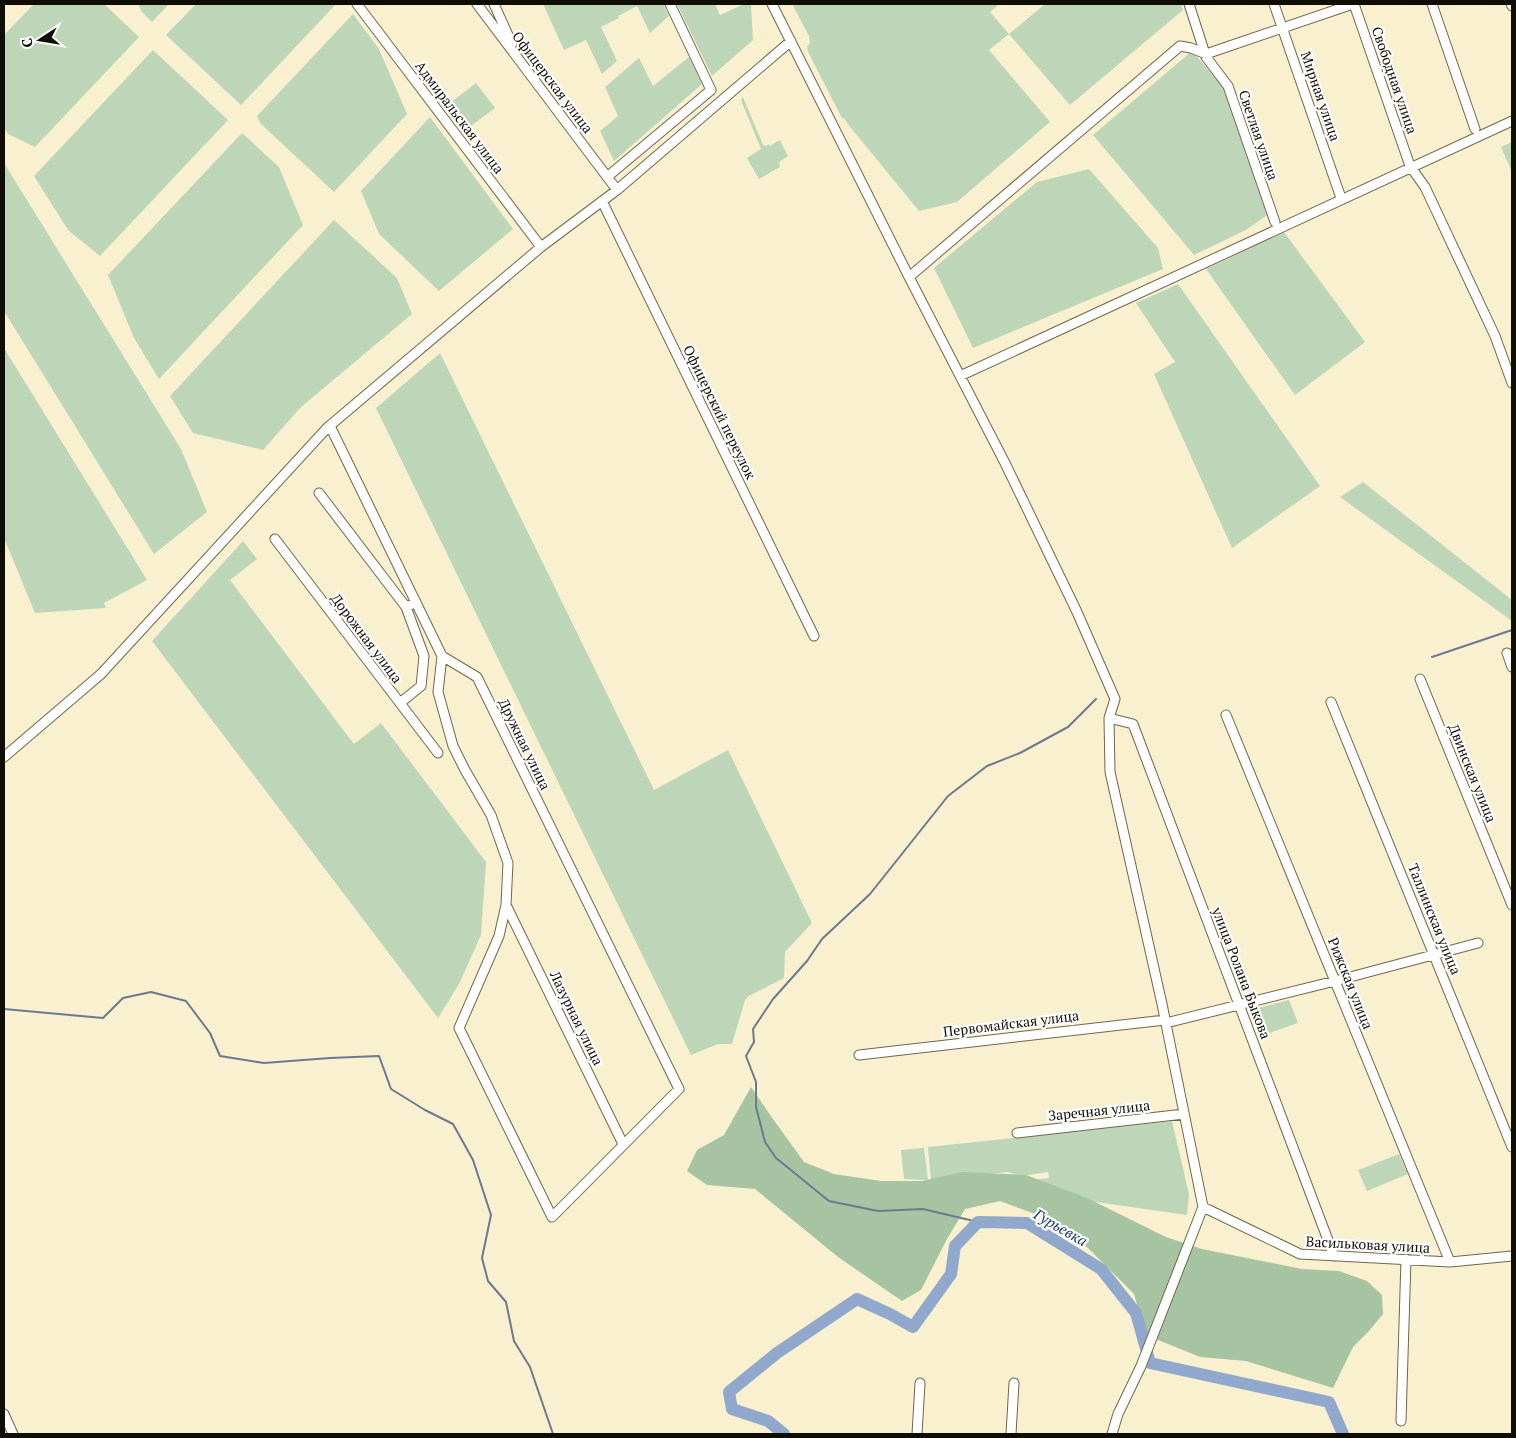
<svg xmlns="http://www.w3.org/2000/svg" width="1516" height="1438" viewBox="0 0 1516 1438" font-family="'PT Serif',serif">
  <style>
    .green { fill: #bdd6b8 }
    .forest { fill: #a6c4a1 }
    .lines { fill: none; stroke-linecap: round; stroke-linejoin: round }
    .stream { stroke: #6a7a8f; stroke-width: 2 }
    .river { stroke: #90a8cb; stroke-width: 12 }
    .minor-casing { stroke: #6f674b; stroke-width: 11 }
    .minor { stroke: #fff; stroke-width: 9 }
    .labels { text-anchor: middle; dominant-baseline: central; stroke-width: 4.5; stroke-linejoin: round; paint-order: stroke }
    .street-label { font-size: 14px; fill: #100d04; stroke: #fff }
    .water-label { font-size: 15px; font-style: italic; fill: #1e3d6b; stroke: #fff }
  </style>
  <rect width="100%" height="100%" fill="#f9f0d0"/>
  <!-- green -->
  <path class="green" d="M34,4h70l35,33 -104,110 -27,-13 -4,-7v-92z
    M138,4h31l-17,18 -10,-10z
    M196,4h140l-95,101 -75,-70z
    M543,4h120l6,12 -19,17 -13,-27 -19,10 1,2 -18,9 16,34 -15,13 -16,-34 -22,10z
    M677,4h38l5,11 24,-11h7l2,36 -41,36z
    M792,4h207l-9,8 19,22 36,-30h136l2,6 -113,95 -61,-71 -20,16 61,72 -93,80 -38,9 -72,-88 -3,-5h-2l-34,-66 -1,-6 3,-2 -1,-8z
    M353,14l26,35 28,65 -73,78 -74,-69 -3,-7z
    M153,50l75,70 -128,136 -32,-26 -34,-54z
    M1192,51l31,36 44,128 -21,15 -52,25 -101,-120z
    M689,57l13,27 -88,77 -14,-30 18,-15 -13,-29 34,-29 14,28z
    M476,83l19,25 -31,23 -18,-25z
    M743,97l20,48 3,1 3,-2 1,2 10,-6 8,16 -9,6 1,5 -21,12 -12,-21 14,-9 -20,-49z
    M430,117l83,112 -74,62 -60,-57 -18,-43z
    M242,133l37,34 24,58 -144,154 -25,-41 -26,-63z
    M1512,142v30l-11,-25z
    M4,163l177,286 26,63 -53,42 -150,-243z
    M1089,169l69,79 5,21 -190,79 -39,-80 103,-86z
    M334,220l63,58 15,36 -112,94 -37,42 -70,-17 -23,-37z
    M1284,232l81,110 -70,53 -89,-126z
    M1178,284l142,202 -88,62 -78,-174 21,-12 -39,-59z
    M4,348l143,232 -43,23 2,5 -71,5 -31,-75z
    M440,353l214,437 74,-40 84,173 -27,29 -1,26 -35,18 -4,4 -13,44h-14l-27,11 -315,-647z
    M1363,482l149,118v21l-172,-124z
    M243,541l14,18 -27,21 111,147 13,17 27,-21 105,139 -5,73 -22,49 -21,34 -286,-377z
    M1289,1000l9,23 -37,13 -7,-19 4,-9z
    M1172,1121l17,73 -2,21 -98,-14 -57,-21 17,-2 -1,-6 -25,4 -15,-4 -77,8 -3,-33z
    M924,1148l4,32 -24,-1 -3,-29z
    M1399,1154l9,20 -41,17 -9,-21z"/>
  <!-- forest -->
  <path class="forest" d="M751,1087l22,32 31,43 30,12 47,7h41l41,-9 63,3 59,22 81,40 36,12 100,20 37,2 28,10 15,14 1,19 -14,17 -16,16 -20,41 -87,-27 -46,-4 -54,-22 -12,-41 -46,-46 -48,-32 -40,-15 -35,8 -18,30 -26,51 -19,11 -64,-44 -83,-68 -48,-4 -20,-14 10,-21 27,-15z"/>
  <g class="lines">
    <!-- stream -->
    <path class="stream" d="M1432,657l80,-27
      M4,1009l99,9 20,-20 28,-6 35,9 24,32 10,23 44,7 66,-5 49,-2 12,33 34,21 28,14 20,36 18,55 -9,43 6,23 18,21 8,39 16,26 23,67
      M978,1222l-55,-13 -45,2 -49,-10 -53,-43 -11,-16 -9,-35v-25l-10,-26 8,-14 -1,-13 20,-30 34,-38 15,-22 48,-45 78,-98 39,-30 33,-13 48,-26 28,-28"/>
    <!-- river -->
    <path class="river" d="M784,1434l-16,-13 -36,-12 -3,-17 48,-39 80,-54 33,15 23,13 38,-53 4,-28 23,-24 49,1 74,46 35,44 14,50 179,39 14,32"/>
    <defs>
      <path id="minor" d="M357,4l184,243
        M477,4l140,186
        M494,4l18,40
        M772,4l137,273 96,186 72,149 38,87 -6,19 1,54 52,232 41,203 -62,159 -23,48 -6,20
        M1189,4l17,53 22,29 47,136
        M1274,4l67,194
        M1354,4l56,162 15,21 70,149 17,47
        M1432,4l43,125
        M1511,4l1,2
        M607,177l104,-87 -41,-86
        M602,201l212,435
        M909,277l271,-231 11,2 15,6 147,-50
        M960,376l552,-255
        M330,426l112,230 35,21 202,412 -127,128 -93,-189 40,-92 7,-31 2,-42 -17,-48 -26,-45 -12,-24 -15,-54 4,-36
        M319,493l87,114 10,-5
        M275,539l163,214
        M1507,653l5,14
        M1420,679l92,226
        M1331,702l181,445
        M400,703l21,-17 3,-30 -18,-49
        M1226,715l224,547
        M1109,718l24,6 201,532
        M4,757l97,-83 226,-246 214,-181 76,-57 174,-149
        M506,905l117,239
        M1166,1023l169,-42 143,-38
        M859,1055l306,-35
        M1017,1133l167,-19
        M1203,1207l97,47 150,8 62,-6
        M4,1414l9,20
        M1401,1421l5,-162
        M917,1434l3,-51
        M1011,1434l3,-51"/>
    </defs>
    <!-- minor casing -->
    <use href="#minor" class="minor-casing"/>
    <!-- minor -->
    <use href="#minor" class="minor"/>
  </g>
  <g class="labels">
    <!-- street labels -->
    <g class="street-label">
      <text transform="translate(1395 80) rotate(71)">Свободная улица</text>
      <text transform="translate(553 82) rotate(53)">Офицерская улица</text>
      <text transform="translate(1321 96) rotate(71)">Мирная улица</text>
      <text transform="translate(460 117) rotate(53)">Адмиральская улица</text>
      <text transform="translate(1259 135) rotate(71)">Светлая улица</text>
      <text transform="translate(720 412) rotate(64)">Офицерский переулок</text>
      <text transform="translate(367 638) rotate(53)">Дорожная улица</text>
      <text transform="translate(525 744) rotate(64)">Дружная улица</text>
      <text transform="translate(1473 773) rotate(68)">Двинская улица</text>
      <text transform="translate(1435 919) rotate(68)">Таллинская улица</text>
      <text transform="translate(1242 973) rotate(69)">улица Ролана Быкова</text>
      <text transform="translate(1351 983) rotate(68)">Рижская улица</text>
      <text transform="translate(577 1018) rotate(64)">Лазурная улица</text>
      <text transform="translate(1011 1023) rotate(-7)">Первомайская улица</text>
      <text transform="translate(1099 1110) rotate(-6)">Заречная улица</text>
      <text transform="translate(1368 1244) rotate(3)">Васильковая улица</text>
    </g>
    <!-- water labels -->
    <g class="water-label">
      <text transform="translate(1061 1227) rotate(30)">Гурьевка</text>
    </g>
  </g>
  <!-- border -->
  <rect width="1516" height="1438" fill="none" stroke="#100d04" stroke-width="10"/>
  <!-- north arrow -->
  <g transform="translate(40 40) rotate(258)" stroke="#ffffff" stroke-width="4" paint-order="stroke">
  <path d="M0-4L9 19L0 12L-9 19Z" fill="#100d04"/>
  <text y="-8" font-size="14" font-weight="bold" text-anchor="middle" fill="#100d04">С</text>
  </g>
</svg>
